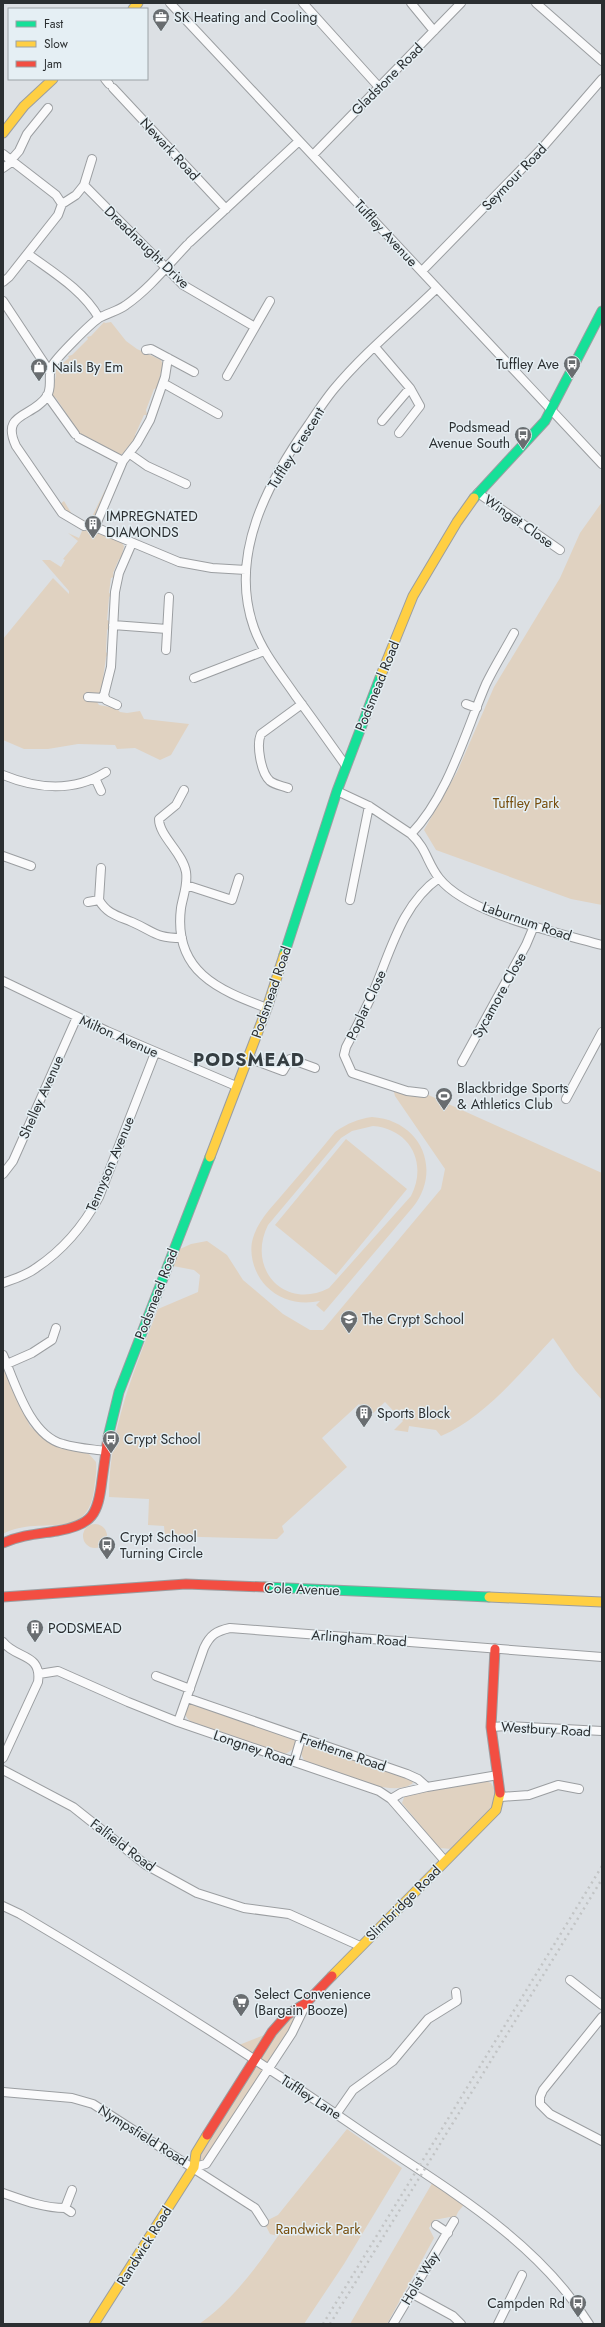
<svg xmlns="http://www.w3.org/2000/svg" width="605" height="2327" viewBox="0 0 605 2327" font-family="Jost,sans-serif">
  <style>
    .green { fill: #e0d2c1; fill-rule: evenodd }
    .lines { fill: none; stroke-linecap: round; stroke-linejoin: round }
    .street-casing { stroke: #9b9ea1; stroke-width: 10 }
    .fast-casing { stroke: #9b9ea1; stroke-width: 11 }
    .slow-casing { stroke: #9b9ea1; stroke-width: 11 }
    .jam-casing { stroke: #9b9ea1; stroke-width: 11 }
    .street { stroke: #fafafb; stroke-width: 8 }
    .fast { stroke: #16e098; stroke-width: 9 }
    .slow { stroke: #ffcf43; stroke-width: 9 }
    .jam { stroke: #f24e42; stroke-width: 9 }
    .rail { stroke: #c2c4c5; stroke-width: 2.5; stroke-dasharray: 2 4; stroke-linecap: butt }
    .labels { text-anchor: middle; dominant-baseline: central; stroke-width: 3; stroke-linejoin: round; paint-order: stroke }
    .poi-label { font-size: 14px; fill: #2b2f31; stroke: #e5eff4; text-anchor: start }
    .street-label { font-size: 14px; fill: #2b2f31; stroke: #e5eff4 }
    .park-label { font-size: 14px; fill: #774e0d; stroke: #e5eff4 }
    .district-label { font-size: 18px; font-weight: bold; letter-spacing: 1px; fill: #353d41; stroke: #e5eff4 }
  </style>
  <rect width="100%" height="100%" fill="#dce0e4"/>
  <!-- green -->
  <path class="green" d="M104,322l1,1 6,-1 15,19 11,8 24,11 2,5 -6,23 -3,1 -8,21 1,5h-3l-9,20 2,2 -12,13v4l-2,-1 -5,4 -3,-5 -11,-5 -3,1 -21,-13 -15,-20 1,-2 -10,-15 -4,-2 4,-21 -2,-5 15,-12 -1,-2 4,-1 16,-16 -1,-2 4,-1z
    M105,490l2,1 -17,37 31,14 3,4 -3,13h-2l-6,14 1,4 -3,1 -2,15 2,1 -2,4 -2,22 3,1 -1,7 -2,2 -1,22 2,2 -2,3 -3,22 2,1 -4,12 -15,8 11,2 2,3 17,3 4,4 7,1 13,-2 4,8 45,5 -18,31 -11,5 -25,-12 -18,1 -2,-4 -37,-1 -30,5h-24l-21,-9v-101l50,-61 16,16v-3l-27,-31h8l11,7 4,-7 -2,-1 15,-18 -10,-8 11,5 6,-14 -13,-7 -13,-12 5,-4 9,15 13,5 5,-7 -5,12 1,1z
    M602,502v403l-31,-6 -135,-49 -12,-20 33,-58 37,-85 66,-109 20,-45z
    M392,1085l32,8 178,80v227l-27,-30 -22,-32c-32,34 -69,80 -112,98l-5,-6 -27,-4 -1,6 -14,-2 9,-9 -18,-19 -15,14 -11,-12 -37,34 25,29 -65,59 2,6 -7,7 -112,-3 -1,-10 -16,-1 1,-26 -40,-2c0,-68 25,-126 49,-188l40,-17 2,-17 -6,-5 -21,-4 7,-17 11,-5 16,-3 20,14 16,25 40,34 27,16h13l118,-141 4,-20 -50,-73z
    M372,1117c48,3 71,52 41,90l-89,105 -8,-7 4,-4c-20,4 -39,0 -54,-15 -11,-11 -18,-32 -13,-48 6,-20 22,-34 35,-50 16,-19 32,-37 47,-56 13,-9 23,-13 37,-15zM373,1126c37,3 55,37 38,70l-82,92c-44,23 -83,-19 -61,-63l73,-87 11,-7z
    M346,1139l61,50 -71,86 -61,-50z
    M3,1367l27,59 21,18 38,10 7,8c1,10 -1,19 -2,28 -7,54 -56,24 -91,44z
    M83 1536a12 12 0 1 1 24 0a12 12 0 1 1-24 0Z
    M196,1704l95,34 5,3c-1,7 -5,11 -12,13l-93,-32 -4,-4 -2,-4 4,-9z
    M309,1743l102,36 2,4c-20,17 -85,-13 -108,-21l-5,-10 3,-6z
    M482,1780l9,3 5,9v10l-44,47 -13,-1 -37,-45 3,-8z
    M306,2003l-100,161 -12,3 61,-106 -21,-14 38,-15z
    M347,2129l55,39 -58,96 -40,60h-105c32,-22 57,-56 79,-88l-8,-2 -6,-12 14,-7z
    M434,2180l32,22 -8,10 -4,9 -4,-4 -16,3 -5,8 5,10 -47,86h-37z"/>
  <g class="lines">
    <defs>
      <path id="street" d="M170,3l432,461
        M303,3l75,83
        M411,3l23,28
        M536,3l66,58
        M105,79l4,5
        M113,88l113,121
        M3,154l53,41 6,9
        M313,155l148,-152
        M11,160l8,-9 8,-17 21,-26
        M3,168l10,-7
        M84,185l8,-26
        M62,204l14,-9 8,-10 99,100 72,42
        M190,242l109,-101
        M28,254c26,19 55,36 71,64
        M422,271l121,-124 59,-68
        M3,282l6,-5 49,-62 4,-11
        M3,301l47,71
        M375,347l35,41 10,18 -21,27
        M146,350l5,-1 43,23
        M168,358l-3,19 -15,43 -13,23 -14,18 -28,66 84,35 33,6 34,2
        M227,376l43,-75
        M163,383l55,31
        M47,395l28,39
        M382,421l28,-33
        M79,438l44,23
        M130,454l17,12 39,18
        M478,493l82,57
        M84,526l-22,-13 -46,-67c-16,-34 17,-28 31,-50 6,-10 0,-21 5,-30 4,-8 39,-43 47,-48 9,-5 19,-7 27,-13 23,-16 42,-40 61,-60
        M113,625l54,4
        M166,650l3,-53
        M194,678l70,-27
        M88,697l16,1
        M466,704l11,4
        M117,705l-11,-5 -2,-5 7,-28 4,-75 4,-19 13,-30
        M346,766c-17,-24 -34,-48 -51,-71 -15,-22 -32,-42 -41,-67 -26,-73 14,-146 55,-204 8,-12 16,-24 25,-35 30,-36 69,-68 103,-101
        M3,775c34,14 71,17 103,-3
        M95,778l6,13
        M288,788c-5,-2 -13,-3 -18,-7 -9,-8 -14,-36 -9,-47l41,-30
        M184,790l-8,15 -17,14c0,17 24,34 27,53 2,13 -3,24 -5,36 -8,63 37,82 86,100
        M337,791l32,15 42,28c37,-38 54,-101 75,-150 8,-17 19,-34 28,-51
        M411,834c16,15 16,29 28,44 28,36 120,55 163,67
        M3,856l28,10
        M101,868l-2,32c8,14 19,16 33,22 23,10 23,16 50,16
        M186,885l46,15 7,-22
        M350,900l19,-94
        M88,902l11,-2
        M3,981l104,50 129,55
        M248,1058l35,13 7,-12 25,9
        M462,1062l64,-117 8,-19
        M424,1093l-17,-2 -55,-18 -8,-18 2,-8c10,-19 20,-38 28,-57 17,-40 28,-86 65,-112
        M566,1099l36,-67
        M3,1174l10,-13 64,-144
        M3,1283c11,-4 24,-8 33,-15 27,-18 48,-43 63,-71l56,-144
        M3,1355c12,28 27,81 60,89 13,4 28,5 42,7
        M7,1364l25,-11 20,-13 4,-12
        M3,1642c13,17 39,11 35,40l-35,76
        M39,1674l19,-3 70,31 50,20 201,69 12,8 54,62
        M156,1676l34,13
        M187,1698l220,76 11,5 9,8 71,-12
        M178,1722l26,-74c6,-13 12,-17 26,-20l372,29
        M491,1727l17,-1 94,5
        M294,1762l7,-24
        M3,1770l70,37 73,58 51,28 47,15 45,6 71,32
        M501,1797l28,-2 29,-10 21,4
        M391,1799l10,-6 26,-6
        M3,1906l17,8c115,68 228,139 338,215 82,56 177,108 231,195
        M570,1980l32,25
        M602,2017l-59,73 -3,7v7l10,10 52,27
        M3,2092l69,6 21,6 162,104 9,14
        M337,2113l16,-23 40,-29 35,-42 29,-18 -1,-9
        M194,2167l12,-3 86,-131 14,-29
        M3,2193c20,7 40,15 62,15
        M71,2212l-6,-4 7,-18
        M436,2225l12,8
        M411,2293l42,23 8,8
        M393,2324l61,-103
        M498,2324l24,-49"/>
      <path id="fast" d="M474,498l71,-77 57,-110
        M284,955l53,-164 44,-116
        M108,1437l11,-45 91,-235
        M265,1587l224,10"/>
      <path id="slow" d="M133,9l5,-6
        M3,133l21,-27 29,-27
        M381,675l32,-79 44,-74 17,-24
        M210,1157l57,-149 17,-53
        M489,1597l113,5
        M332,1976l164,-166 4,-17
        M94,2324l100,-157 2,-14 11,-18"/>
      <path id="jam" d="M3,1543c18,-8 35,-9 54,-12 36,-6 41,-17 45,-51 2,-14 4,-28 6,-43
        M3,1597l183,-13 79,3
        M495,1649l-4,78 9,66
        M207,2135l65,-103 15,-17 19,-12 26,-27"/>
    </defs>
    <!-- street casing -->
    <use href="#street" class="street-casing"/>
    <!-- fast casing -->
    <use href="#fast" class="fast-casing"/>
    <!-- slow casing -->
    <use href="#slow" class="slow-casing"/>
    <!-- jam casing -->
    <use href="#jam" class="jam-casing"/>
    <!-- street -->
    <use href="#street" class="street"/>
    <!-- fast -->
    <use href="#fast" class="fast"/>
    <!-- slow -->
    <use href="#slow" class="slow"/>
    <!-- jam -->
    <use href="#jam" class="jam"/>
    <!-- rail -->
    <path class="rail" d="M323,2324l279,-458
      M330,2324l272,-445"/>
  </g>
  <!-- icons -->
  <defs>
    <symbol id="office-pin" viewBox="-11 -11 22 30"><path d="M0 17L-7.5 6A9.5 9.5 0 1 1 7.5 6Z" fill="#696d70" stroke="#e5eff4"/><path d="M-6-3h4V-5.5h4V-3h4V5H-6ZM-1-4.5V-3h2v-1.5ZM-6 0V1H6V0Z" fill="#fff"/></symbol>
    <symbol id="bus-pin" viewBox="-11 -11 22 30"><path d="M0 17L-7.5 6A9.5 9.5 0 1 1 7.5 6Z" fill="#696d70" stroke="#e5eff4"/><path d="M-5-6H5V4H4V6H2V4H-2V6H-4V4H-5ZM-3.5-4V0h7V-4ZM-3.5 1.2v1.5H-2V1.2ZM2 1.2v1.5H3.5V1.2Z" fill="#fff"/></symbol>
    <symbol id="shop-pin" viewBox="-11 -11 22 30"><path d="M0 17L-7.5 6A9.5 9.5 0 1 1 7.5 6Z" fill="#696d70" stroke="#e5eff4"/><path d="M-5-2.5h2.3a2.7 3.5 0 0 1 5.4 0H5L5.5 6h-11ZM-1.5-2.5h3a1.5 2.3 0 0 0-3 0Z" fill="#fff"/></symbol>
    <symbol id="building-pin" viewBox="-11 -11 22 30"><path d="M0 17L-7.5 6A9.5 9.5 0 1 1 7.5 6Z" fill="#696d70" stroke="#e5eff4"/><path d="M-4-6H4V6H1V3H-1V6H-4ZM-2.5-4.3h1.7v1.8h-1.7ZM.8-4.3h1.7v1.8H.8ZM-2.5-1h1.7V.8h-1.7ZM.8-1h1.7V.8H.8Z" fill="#fff"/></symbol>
    <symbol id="stadium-pin" viewBox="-11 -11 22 30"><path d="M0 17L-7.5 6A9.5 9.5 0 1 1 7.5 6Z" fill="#696d70" stroke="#e5eff4"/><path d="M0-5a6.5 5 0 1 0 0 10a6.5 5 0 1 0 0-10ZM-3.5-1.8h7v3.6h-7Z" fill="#fff"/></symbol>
    <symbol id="school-pin" viewBox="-11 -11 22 30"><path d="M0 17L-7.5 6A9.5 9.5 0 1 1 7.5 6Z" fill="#696d70" stroke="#e5eff4"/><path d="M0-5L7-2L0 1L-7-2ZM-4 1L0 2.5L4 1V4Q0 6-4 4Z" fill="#fff"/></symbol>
    <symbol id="supermarket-pin" viewBox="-11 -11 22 30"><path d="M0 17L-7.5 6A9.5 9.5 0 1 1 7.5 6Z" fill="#696d70" stroke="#e5eff4"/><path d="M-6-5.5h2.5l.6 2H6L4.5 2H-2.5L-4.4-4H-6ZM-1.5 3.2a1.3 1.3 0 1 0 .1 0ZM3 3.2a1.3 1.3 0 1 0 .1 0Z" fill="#fff"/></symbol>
  </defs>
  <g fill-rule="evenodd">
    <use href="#office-pin" x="151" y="7" width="20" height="27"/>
    <use href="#bus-pin" x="562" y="354" width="20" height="27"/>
    <use href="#shop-pin" x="29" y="357" width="20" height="27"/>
    <use href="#bus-pin" x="513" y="425" width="20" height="27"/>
    <use href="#building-pin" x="83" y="514" width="20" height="27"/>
    <use href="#stadium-pin" x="434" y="1086" width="20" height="27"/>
    <use href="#school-pin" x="339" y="1309" width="20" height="27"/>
    <use href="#building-pin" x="354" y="1403" width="20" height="27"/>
    <use href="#bus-pin" x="101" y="1429" width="20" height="27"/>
    <use href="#bus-pin" x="97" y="1535" width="20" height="27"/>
    <use href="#building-pin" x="25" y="1618" width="20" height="27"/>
    <use href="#supermarket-pin" x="231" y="1992" width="20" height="27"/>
    <use href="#bus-pin" x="568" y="2293" width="20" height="27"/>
  </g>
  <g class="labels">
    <!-- poi labels -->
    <g class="poi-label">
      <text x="174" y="17">SK Heating and Cooling</text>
      <text x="559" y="364" text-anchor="end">Tuffley Ave</text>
      <text x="52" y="367">Nails By Em</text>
      <text x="510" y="427" text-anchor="end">Podsmead<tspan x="510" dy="16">Avenue South</tspan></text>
      <text x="106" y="516">IMPREGNATED<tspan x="106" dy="16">DIAMONDS</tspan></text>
      <text x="457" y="1088">Blackbridge Sports<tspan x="457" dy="16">&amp; Athletics Club</tspan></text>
      <text x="362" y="1319">The Crypt School</text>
      <text x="377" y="1413">Sports Block</text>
      <text x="124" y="1439">Crypt School</text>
      <text x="120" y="1537">Crypt School<tspan x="120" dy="16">Turning Circle</tspan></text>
      <text x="48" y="1628">PODSMEAD</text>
      <text x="254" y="1994">Select Convenience<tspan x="254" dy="16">(Bargain Booze)</tspan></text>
      <text x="565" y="2303" text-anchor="end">Campden Rd</text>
    </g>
    <!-- street labels -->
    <g class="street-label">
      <text transform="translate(387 79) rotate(-45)">Gladstone Road</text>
      <text transform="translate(170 149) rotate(47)">Newark Road</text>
      <text transform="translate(514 177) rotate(-46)">Seymour Road</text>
      <text transform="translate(386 233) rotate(47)">Tuffley Avenue</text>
      <text transform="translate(147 247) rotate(44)">Dreadnaught Drive</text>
      <text transform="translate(296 448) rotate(-58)">Tuffley Crescent</text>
      <text transform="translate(519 521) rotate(35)">Winget Close</text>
      <text transform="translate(377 686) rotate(-68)">Podsmead Road</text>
      <text transform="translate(527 921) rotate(19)">Laburnum Road</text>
      <text transform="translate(271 992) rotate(-71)">Podsmead Road</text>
      <text transform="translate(499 995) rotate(-61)">Sycamore Close</text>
      <text transform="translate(366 1005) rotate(-65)">Poplar Close</text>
      <text transform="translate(119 1036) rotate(24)">Milton Avenue</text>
      <text transform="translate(41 1097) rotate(-66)">Shelley Avenue</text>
      <text transform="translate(110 1164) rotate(-67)">Tennyson Avenue</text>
      <text transform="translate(156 1294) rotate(-69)">Podsmead Road</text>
      <text transform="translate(302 1589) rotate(2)">Cole Avenue</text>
      <text transform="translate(359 1638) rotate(4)">Arlingham Road</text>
      <text transform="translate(546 1729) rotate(3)">Westbury Road</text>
      <text transform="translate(254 1748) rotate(19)">Longney Road</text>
      <text transform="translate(343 1752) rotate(19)">Fretherne Road</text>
      <text transform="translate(123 1845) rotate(37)">Falfield Road</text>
      <text transform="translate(403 1903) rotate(-45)">Slimbridge Road</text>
      <text transform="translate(311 2097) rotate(33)">Tuffley Lane</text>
      <text transform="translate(143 2135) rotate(32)">Nympsfield Road</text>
      <text transform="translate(144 2246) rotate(-58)">Randwick Road</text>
      <text transform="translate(420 2278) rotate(-59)">Holst Way</text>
    </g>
    <!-- park labels -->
    <g class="park-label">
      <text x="526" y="803">Tuffley Park</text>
      <text x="318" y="2229">Randwick Park</text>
    </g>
    <!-- district labels -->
    <g class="district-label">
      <text x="249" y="1060">PODSMEAD</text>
    </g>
  </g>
  <!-- border -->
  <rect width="605" height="2327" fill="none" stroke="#2b2f31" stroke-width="8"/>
  <!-- legend -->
  <rect x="8" y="8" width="140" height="72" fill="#e5eff4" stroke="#9ba2a6"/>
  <rect x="16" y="21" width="20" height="6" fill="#16e098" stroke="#9ba2a6"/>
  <text x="44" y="28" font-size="12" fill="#2b2f31">Fast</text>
  <rect x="16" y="41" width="20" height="6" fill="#ffcf43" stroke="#9ba2a6"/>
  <text x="44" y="48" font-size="12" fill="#2b2f31">Slow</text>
  <rect x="16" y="61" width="20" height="6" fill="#f24e42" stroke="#9ba2a6"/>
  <text x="44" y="68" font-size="12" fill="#2b2f31">Jam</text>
</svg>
